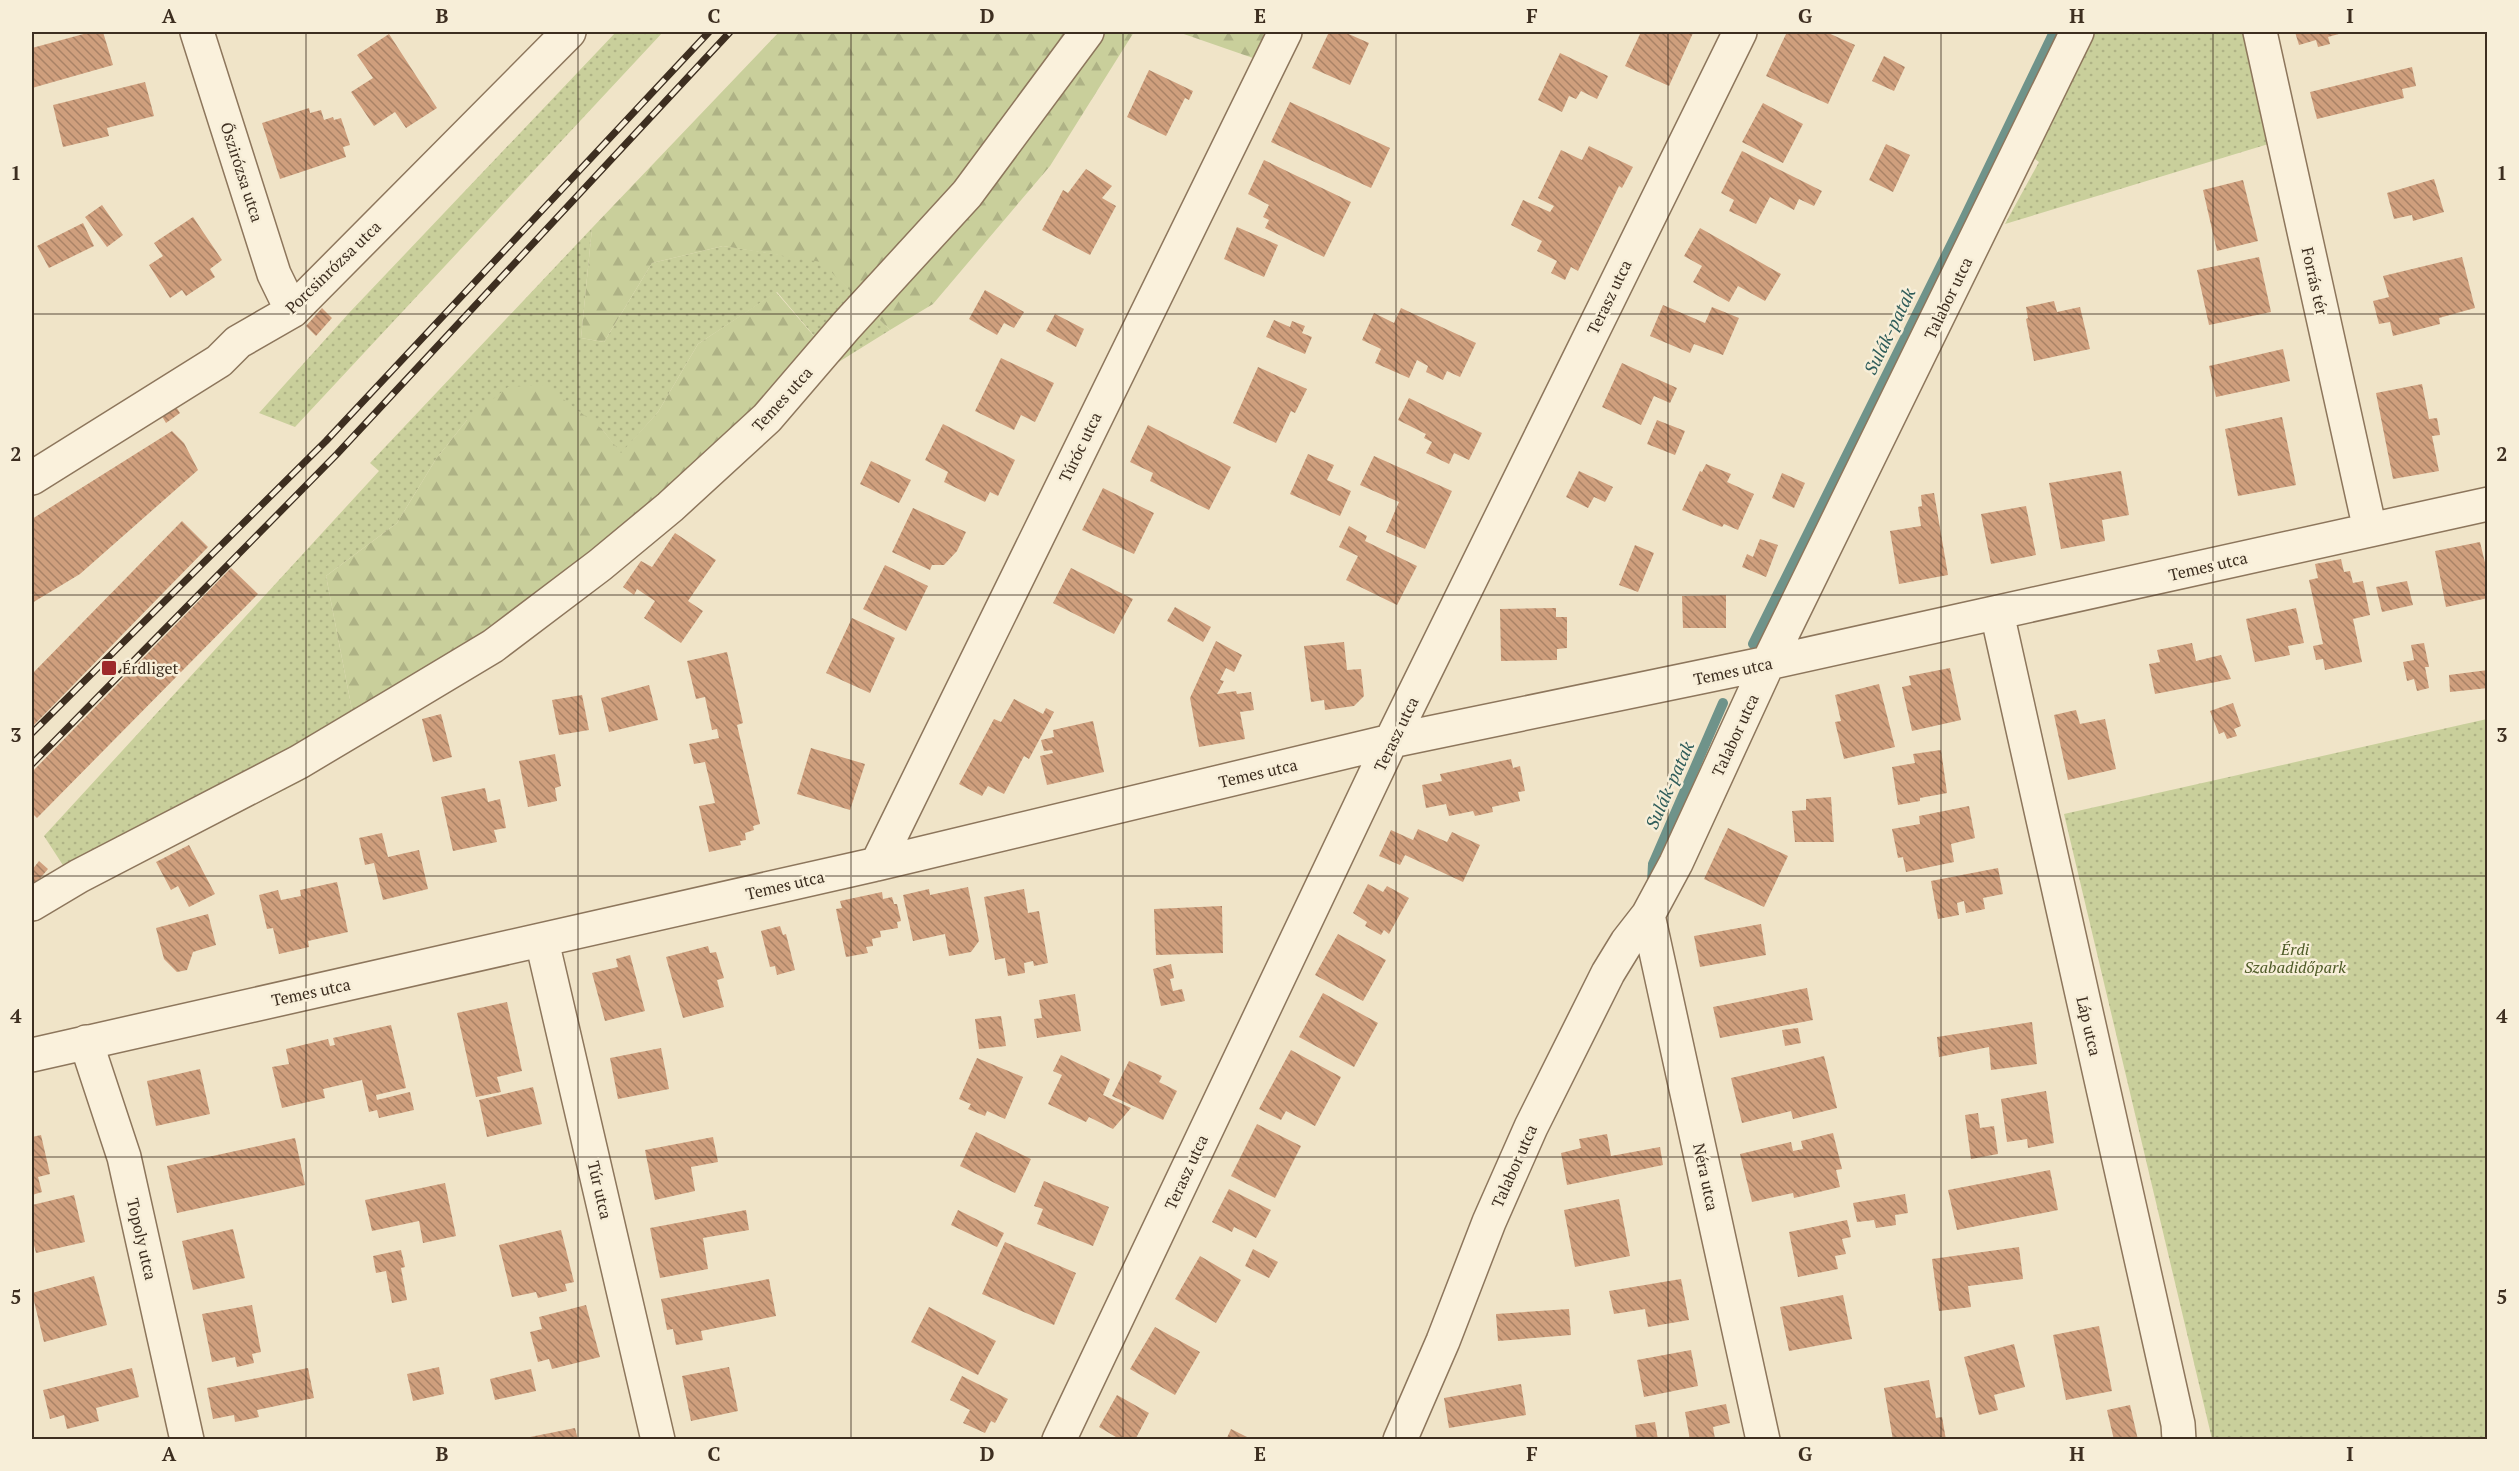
<svg xmlns="http://www.w3.org/2000/svg" width="2519" height="1471" viewBox="0 0 2519 1471" font-family="'PT Serif',serif">
  <style>
    .grass { fill: url(#grass-dots) }
    .forest { fill: url(#forest-firs) }
    .lines { fill: none; stroke-linecap: round; stroke-linejoin: round }
    .stream { stroke: #6f938a; stroke-width: 10 }
    .building { fill: url(#building-back-hatch) }
    .minor-casing { stroke: #8d765c; stroke-width: 36 }
    .minor { stroke: #faf1dc; stroke-width: 33 }
    .rail-casing { stroke: #3d2e20; stroke-width: 7 }
    .rail { stroke: #f7eed8; stroke-width: 4.5; stroke-dasharray: 14; stroke-linecap: butt }
    .grid { fill: none; stroke: #3d2e20; stroke-width: 1.5; stroke-opacity: 0.55 }
    .poi-dot { fill: #9e2a2b; stroke: #f7eed8; stroke-width: 2 }
    .labels { text-anchor: middle; dominant-baseline: central; stroke-width: 5; stroke-linejoin: round; paint-order: stroke }
    .street-label { font-size: 16px; fill: #3d2e20; stroke: #f7eed8 }
    .poi-label { font-size: 16px; fill: #3d2e20; stroke: #f7eed8; text-anchor: start }
    .park-label { font-size: 16px; font-style: italic; fill: #4d5a26; stroke: #f7eed8 }
    .water-label { font-size: 18px; font-style: italic; fill: #2f5d5a; stroke: #f7eed8 }
    .neatline { fill: none; stroke: #3d2e20; stroke-width: 2 }
    .grid-label { font-size: 20px; text-anchor: middle; font-weight: bold; fill: #3d2e20 }
  </style>
  <defs>
    <pattern id="grass-dots" width="8" height="8" patternUnits="userSpaceOnUse" patternTransform="scale(1.5)"><rect width="8" height="8" fill="#c9cf9b"/><path d="M2 2h.1M6 6h.1" fill="none" stroke="#aeb285" stroke-width="1.8" stroke-linecap="round"/></pattern>
    <pattern id="forest-firs" width="22" height="20" patternUnits="userSpaceOnUse" patternTransform="scale(1.5)"><rect width="22" height="20" fill="#c9cf9b"/><path d="M5 1l3.5 6h-7zM16 11l3.5 6h-7z" fill="#aeb285"/></pattern>
    <pattern id="building-back-hatch" width="6" height="6" patternUnits="userSpaceOnUse" patternTransform="scale(1.5)"><rect width="6" height="6" fill="#cf9f7d"/><path d="M-1 5l2 2M0 0l6 6M5-1l2 2" fill="none" stroke="#a98266"/></pattern>
  </defs>
  <rect width="100%" height="100%" fill="#f0e4c8"/>
  <!-- grass -->
  <path class="grass" d="M616,32h47l-368,395 -36,-14 90,-100z
    M2062,32h198l15,110 -270,82 34,-62 -29,-22z
    M592,228l-11,110 23,4 48,-79 71,-17 98,15 69,69 -53,33 -60,-71 -79,52 -40,68 -37,42 -19,-25 -135,-9 -31,39 -39,64 -71,53 33,170 -59,36 -219,111 -37,-57 335,-365 -9,-8z
    M2487,719v720h-275l-148,-625z"/>
  <!-- forest -->
  <path class="forest" d="M779,32h355l-84,134 -117,138 -43,26 -69,-68 -98,-16 -71,17 -48,79 -23,-4 11,-110z
    M1178,32h89l-14,26z
    M776,292l61,71 -66,72 -271,225 -141,86 -33,-170 71,-53 39,-64 31,-39 41,-33 37,-2 57,44 19,24 37,-41 40,-68z"/>
  <g class="lines">
    <!-- stream -->
    <path class="stream" d="M1753,644l209,-421 92,-191
      M1652,883l1,-19 70,-161"/>
  </g>
  <!-- building -->
  <path class="building" d="M91,32h12l10,33 -81,23v-40z
    M1329,32h15l25,11 -19,42 -38,-17z
    M1635,32l58,1 -24,53 -44,-20 15,-32z
    M1787,32h39l29,13 -27,59 -62,-28z
    M2295,32h51l-18,5 2,7 -12,3 -2,-7 -17,5z
    M389,34l48,74 -31,20 -11,-16 -21,14 -23,-34 22,-14 -16,-23z
    M1560,53l48,23 -11,23 -16,-8 -5,8 -7,-3 -7,16 -24,-12z
    M1884,56l21,11 -11,24 -22,-10z
    M2412,67l4,19 -14,3 2,9 -87,21 -7,-27z
    M1149,70l44,21 -4,9 -4,-2 -19,38 -39,-19z
    M145,82l9,34 -47,12 2,8 -46,11 -10,-42z
    M1290,102l100,46 -19,40 -100,-46z
    M1763,103l40,21 -20,39 -41,-21z
    M309,108l1,5 11,-3 3,10 9,-3 1,3 7,-2 9,27 -7,2 3,10 -66,22 -18,-56z
    M1886,144l24,11 -17,37 -24,-12z
    M1589,146l44,21 -11,21 -3,-2 -41,85 -7,-4 -6,13 -14,-7 6,-12 -20,-10 5,-10 -31,-16 12,-25 27,12 4,-6 -16,-8 23,-48 21,10z
    M1742,151l80,40 -8,15 -15,-7 -5,11 -24,-13 -14,27 -27,-13 5,-11 -13,-7z
    M1264,160l87,42 -27,55 -59,-29 4,-8 -6,-3 6,-12 -21,-11z
    M1086,169l26,17 -10,12 14,8 -26,49 -48,-25 21,-40 5,3z
    M2434,179l10,33 -31,9 -1,-6 -18,4 -7,-26z
    M2243,180l15,61 -41,10 -14,-61z
    M102,205l21,30 -16,12 -22,-30z
    M193,217l29,43 -12,9 5,8 -29,19 -4,-6 -12,8 -21,-33 14,-9 -9,-13z
    M83,223l11,23 -45,22 -12,-22z
    M1237,227l41,18 -14,32 -40,-18z
    M1700,228l81,46 -16,27 -27,-15 -9,16 -36,-20 9,-16 -18,-10z
    M2259,257l12,55 -62,13 -12,-55z
    M2462,257l13,51 -36,10 1,6 -47,12 -3,-14 -11,2 -6,-23 16,-4 -6,-21z
    M985,290l39,22 -10,16 -10,-5 -7,12 -28,-16z
    M2054,301l3,11 23,-5 10,42 -56,12 -8,-42 2,-1 -2,-11z
    M1663,305l42,18 7,-16 27,11 -16,37 -29,-11 -4,9 -40,-17z
    M322,308l10,10 -16,18 -10,-10z
    M1401,308l75,35 -16,34 -13,-6 -4,9 -17,-8 2,-6 -11,-6 -8,18 -34,-15 6,-14 -19,-9 12,-27 20,10z
    M1055,314l29,15 -8,18 -30,-16z
    M1274,320l16,7 2,-6 13,5 -3,7 10,4 -7,17 -39,-17z
    M2283,349l7,32 -74,16 -7,-31z
    M1001,358l53,25 -19,39 -14,-7 -7,15 -39,-19z
    M1622,363l55,25 -7,15 -16,-7 -13,29 -39,-18z
    M1258,367l49,22 -12,24 -4,-2 -15,32 -43,-20z
    M2422,384l7,35 8,-1 3,17 -8,1 7,35 -46,8 -17,-86z
    M1409,398l73,35 -13,27 -15,-7 -5,11 -23,-11 6,-11 -8,-4 2,-4 -28,-14z
    M174,404l6,9 -14,10 -6,-10z
    M2282,417l14,68 -58,11 -13,-67z
    M1657,420l28,11 -10,24 -28,-11z
    M943,424l72,36 -17,36 -8,-4 -5,10 -41,-20 4,-10 -23,-12z
    M1148,425l83,42 -22,43 -59,-29 3,-8 -23,-11z
    M172,431l12,12 14,27 -118,104 -48,29v-84z
    M1308,454l26,11 -7,15 24,11 -11,25 -50,-22z
    M1374,456l78,35 -27,58 -39,-17 13,-30 -39,-17z
    M871,461l40,19 -12,23 -39,-19z
    M1706,464l25,10 -4,8 27,12 -16,36 -14,-6 -2,3 -40,-17 18,-39 2,1z
    M1579,471l34,16 -8,15 -11,-5 -6,11 -22,-11z
    M2121,471l8,44 -27,5 3,21 -44,8 -12,-66z
    M1782,473l23,10 -11,25 -22,-10z
    M1103,488l51,25 -20,41 -52,-24z
    M1934,493l14,82 -49,9 -9,-53 31,-5 -3,-19 4,-1 -1,-11z
    M2026,506l10,49 -45,9 -10,-50z
    M913,508l53,24 -9,19 -13,14h-12l-2,5 -38,-18z
    M182,521l26,26 -176,180v-53z
    M1349,526l18,10 -2,5 52,25 -20,39 -51,-25 12,-24 -19,-9z
    M675,533l41,27 -28,41 15,10 -22,32 -37,-25 11,-17 -18,-12 -3,6 -11,-8 18,-26 11,6z
    M1760,539l18,6 -12,32 -24,-10 5,-13 6,3z
    M2480,542l8,33v23l-42,9 -11,-56z
    M1635,545l19,8 -16,39 -19,-7z
    M2341,559l3,13 6,-1 3,12 10,-2 7,34 -17,4 9,43 -37,8 -2,-11 -7,1 -3,-14 10,-2 -14,-64 9,-2 -3,-14z
    M885,565l43,21 -22,45 -43,-22z
    M231,568l27,26 -221,224 -5,-5v-41z
    M1071,568l62,31 -19,35 -61,-31z
    M2407,581l6,24 -31,7 -6,-25z
    M1726,595v33h-43l-1,-32z
    M1175,607l36,20 -8,15 -36,-21z
    M1556,608v9h11v31l-10,1v11l-56,1 -1,-52z
    M2296,608l8,35 -16,3 2,9 -35,7 -9,-43z
    M852,618l43,20 -25,55 -44,-20z
    M1216,641l26,14 -8,17 -8,-4 -6,12 4,1 -7,13 19,-3 1,3 14,-2 3,18 -14,2 5,27 -46,8 -9,-49z
    M1344,642l3,28 14,-1 3,27 -10,10 -29,4 -1,-10 -13,2 -7,-56z
    M2192,643l4,18 25,-6 10,24 -76,15 -6,-30 11,-2 -3,-12z
    M2424,643l5,24h-4l4,21 -12,3 -3,-12 -7,2 -4,-19 11,-2 -3,-15z
    M727,652l16,71 -6,2 23,99 -7,2 1,4 -9,3 1,7 -6,1 1,4 -32,7 -10,-46 16,-3 -10,-41 -11,2 -5,-20 30,-6 -2,-9 -5,1 -7,-33 -9,2 -9,-38z
    M1950,668l11,52 -49,11 -10,-44 9,-2 -2,-9z
    M2488,670v18l-38,4 -1,-17z
    M1879,684l16,63 -51,12 -9,-37 6,-1 -6,-26z
    M649,685l9,35 -49,12 -8,-34z
    M582,695l7,35 -30,5 -7,-35z
    M1014,699l29,15 3,-6 8,4 -25,47 -5,-3 -20,38 -16,-8 -6,10 -23,-12 35,-65 7,3z
    M2233,703l8,23 -7,3 3,7 -10,3 -3,-7 -5,2 -9,-23z
    M2076,710l4,14 25,-5 11,50 -48,11 -14,-65z
    M441,714l11,43 -19,5 -11,-43z
    M1093,721l11,51 -57,13 -7,-29 13,-3 -1,-3 -8,1 -3,-11 13,-3 -1,-7z
    M811,748l54,16 -15,46 -53,-16z
    M1941,750l6,43 -27,5v3l-22,4 -6,-38 23,-4 -2,-9z
    M555,754l6,32 -6,2 2,13 -29,6 -9,-46z
    M1511,759l2,9 7,-2 5,25 -7,1 2,9 -28,6 1,5 -18,4 -2,-5 -24,5 -3,-12 -20,4 -4,-23 20,-4 -2,-7z
    M485,788l3,14 12,-3 6,29 -12,2 3,12 -44,9 -12,-54z
    M1831,797l3,45h-39l-3,-31 14,-1v-11z
    M1969,806l6,32 -24,6 3,18 -48,10 -3,-15 -5,1 -6,-29 28,-5 -1,-8z
    M1728,828l60,28 -24,51 -60,-28z
    M1418,829l29,13 5,-10 28,13 -17,37 -58,-27 -5,10 -21,-9 12,-26 22,10z
    M382,833l6,24 31,-7 9,39 -45,11 -9,-37 -9,2 -6,-27z
    M189,845l26,49 -26,13 -11,-21 -7,4 -15,-28z
    M39,861l9,8 -16,19v-18z
    M1998,868l5,26 -20,4 2,11 -19,4 -2,-12 -7,2 2,12 -21,4 -7,-38z
    M337,882l11,50 -40,9 1,6 -30,7 -6,-26 -6,1 -8,-34 19,-5 3,10 20,-4 -1,-6z
    M1368,884l15,8 4,-6 22,12 -20,36 -5,-4 -3,5 -16,-9 2,-4 -14,-9z
    M968,887l11,54 -8,11 -22,4 -4,-22 -32,7 -10,-46 26,-6 1,6z
    M1024,889l4,24 11,-2 9,52 -14,3 -1,-5 -9,2 1,10 -17,3 -3,-18 -10,2 -11,-63z
    M882,892l1,7 9,-2 2,7h3l4,17 -4,1 1,6 -18,3 1,6 -9,2 1,7 -7,1 2,6 -22,4 -10,-48 6,-1 -2,-7z
    M1222,906l1,47 -67,2 -2,-46z
    M208,914l8,31 -23,7 -6,18 -10,2 -13,-13 -8,-31z
    M1761,924l5,31 -66,12 -6,-31z
    M780,926l3,9 3,-1 9,36 -18,5 -2,-9 -5,1 -9,-36z
    M1338,934l48,26 -23,41 -48,-26z
    M708,946l2,7 6,-1 8,26 -7,2 7,27 -41,11 -17,-61z
    M630,955l15,56 -40,10 -13,-48 26,-6 -2,-8z
    M1171,964l3,14 -4,1 3,12 9,-2 3,12 -24,5 -8,-37z
    M1807,988l6,32 -93,18 -7,-31z
    M1323,993l55,30 -24,44 -55,-30z
    M1075,994l6,37 -44,7 -3,-19 8,-1 -3,-18z
    M507,1002l15,69 -25,6 4,15 -25,5 -19,-84z
    M1001,1016l5,30 -27,3 -4,-30z
    M2032,1022l5,42 -46,6 -2,-23 -50,10 -2,-20z
    M391,1025l15,63 -30,7 1,5 33,-8 4,18 -35,8 -2,-8 -8,2 -7,-32 -39,9 2,9 -43,10 -10,-41 17,-3 -3,-15 42,-10 2,7 5,-1 -2,-7z
    M1798,1028l3,15 -16,3 -3,-16z
    M661,1048l8,41 -51,10 -8,-41z
    M1291,1050l50,27 -26,49 -29,-15 -5,9 -22,-11z
    M1061,1055l49,24 -7,16 28,13 -18,21 -24,-12 -3,5 -38,-18 14,-29 -9,-4z
    M1824,1056l13,52 -44,11 -2,-8 -49,12 -11,-45z
    M977,1058l46,19 -18,42 -18,-8 -2,5 -17,-7 3,-5 -12,-5z
    M1129,1061l33,15 -3,6 18,9 -14,29 -51,-24z
    M200,1069l10,45 -54,12 -9,-45z
    M533,1087l9,37 -55,13 -8,-37z
    M2046,1091l8,52 -26,5 -1,-9 -20,3 -6,-43z
    M1978,1113l2,15 14,-2 4,28 -27,5 -6,-44z
    M1257,1124l44,22 -26,52 -44,-22z
    M976,1132l55,27 -16,34 -55,-27z
    M1833,1133l9,36 -6,1 4,17 -46,11 -1,-5 -41,9 -12,-48 51,-12 2,9 10,-2 -2,-8z
    M1607,1134l4,22 49,-9 3,18 -96,20 -6,-32 20,-5 -2,-9z
    M41,1135l9,39 -12,3 4,15 -10,3v-58z
    M713,1137l5,25 -27,5 4,24 -40,9 -10,-50z
    M295,1138l10,47 -128,28 -10,-47z
    M2050,1170l8,40 -101,20 -9,-40z
    M1044,1181l65,26 -16,39 -56,-22 6,-15 -9,-3z
    M445,1183l11,53 -33,7 -4,-22 -47,10 -7,-31z
    M1229,1189l42,21 -15,28 -22,-11 -2,5 -20,-10z
    M1905,1194l3,19 -13,2 1,10 -20,3 -2,-8 -17,2 -4,-19z
    M74,1195l11,47 -49,11 -4,-16v-32z
    M1619,1199l11,57 -55,11 -11,-57z
    M746,1210l3,20 -46,8 5,31 -48,9 -10,-50z
    M958,1210l46,23 -7,14 -46,-22z
    M1847,1220l4,17 -9,2 4,15 -11,2 3,13 -40,8 -9,-45z
    M233,1229l12,49 -52,12 -11,-49z
    M561,1230l13,52 -9,2 2,7 -29,7 -2,-6 -24,5 -13,-52z
    M1005,1242l71,31 -22,52 -72,-31z
    M2019,1247l4,32 -55,7 3,21 -32,4 -7,-52z
    M1253,1249l25,13 -9,16 -24,-12z
    M401,1250l4,17 -4,1 6,32 -15,3 -6,-32 -10,2 -3,-17z
    M1200,1256l41,24 -25,43 -41,-24z
    M94,1276l13,49 -63,17 -12,-49z
    M769,1279l7,37 -75,15 2,9 -27,5 -3,-16 -6,1 -6,-31z
    M1681,1279l8,41 -41,7 -3,-18 -31,5 -5,-23z
    M1843,1295l9,44 -63,12 -9,-44z
    M252,1305l9,47 -9,2 2,9 -17,4 -2,-10 -23,5 -10,-48z
    M586,1305l14,52 -48,12 -3,-10 -11,3 -8,-30 12,-3 -3,-12z
    M929,1307l67,34 -18,34 -67,-33z
    M1569,1309l2,26 -73,6 -2,-27z
    M2099,1326l13,65 -46,9 -13,-65z
    M1155,1327l45,25 -25,43 -45,-26z
    M2014,1344l11,43 -31,8 4,15 -19,5 -15,-58z
    M1691,1350l7,36 -54,11 -7,-37z
    M439,1367l5,27 -31,7 -6,-27z
    M729,1367l9,44 -47,10 -9,-45z
    M132,1368l7,29 -43,11 3,13 -32,8 -3,-14 -14,4 -7,-29z
    M308,1368l6,30 -57,12 2,7 -24,5 -1,-7 -21,4 -6,-31z
    M531,1369l5,22 -41,9 -5,-21z
    M962,1376l46,23 -13,24 -4,-2 -6,12 -22,-10 7,-13 -20,-10z
    M1929,1380l7,38 6,-1 4,23h-53l-9,-52z
    M1521,1384l5,31 -77,13 -5,-30z
    M1117,1395l32,18 -14,27h-14l-22,-13z
    M1726,1404l4,19 -17,4 2,12 -25,1 -5,-28z
    M2130,1405l8,35h-24l-7,-30z
    M1655,1422l3,18h-21l-2,-15z
    M575,1428l3,12h-52l-1,-2z
    M1231,1429l22,11h-27z"/>
  <g class="lines">
    <defs>
      <path id="minor" d="M197,32l77,242 18,37
        M2260,32l110,498
        M32,478l187,-117 19,-19 54,-31 277,-279
        M1997,613l181,811 1,16
        M877,864l408,-832
        M32,904l47,-28 220,-114 99,-59 95,-57 107,-81 70,-58 97,-89 79,-92 121,-132 120,-162
        M1648,915l115,525
        M542,941l116,499
        M86,1042l38,115 63,283
        M32,1055l845,-191 514,-123 377,-78 720,-159
        M1059,1440l332,-699 349,-709
        M1400,1440l43,-99 46,-119 42,-95 77,-154 19,-31 21,-27 28,-52 92,-200 309,-631"/>
    </defs>
    <!-- minor casing -->
    <use href="#minor" class="minor-casing"/>
    <!-- minor -->
    <use href="#minor" class="minor"/>
    <defs>
      <path id="rail" d="M32,733l294,-292 383,-409
        M32,764l305,-310 393,-422"/>
    </defs>
    <!-- rail casing -->
    <use href="#rail" class="rail-casing"/>
    <!-- rail -->
    <use href="#rail" class="rail"/>
  </g>
  <!-- grid -->
  <path class="grid" d="M306,32v1408M578,32v1408M851,32v1408M1123,32v1408M1396,32v1408M1668,32v1408M1941,32v1408M2213,32v1408M32,314h2456M32,595h2456M32,876h2456M32,1157h2456"/>
  <!-- markers -->
  <rect class="poi-dot" x="101" y="660" width="16" height="16" rx="3"/>
  <g class="labels">
    <!-- street labels -->
    <g class="street-label">
      <text transform="translate(242 172) rotate(72)">Őszirózsa utca</text>
      <text transform="translate(333 267) rotate(-44)">Porcsinrózsa utca</text>
      <text transform="translate(2315 281) rotate(77)">Forrás tér</text>
      <text transform="translate(1609 297) rotate(-64)">Terasz utca</text>
      <text transform="translate(1948 298) rotate(-64)">Talabor utca</text>
      <text transform="translate(782 399) rotate(-48)">Temes utca</text>
      <text transform="translate(1080 447) rotate(-64)">Túróc utca</text>
      <text transform="translate(2208 566) rotate(-13)">Temes utca</text>
      <text transform="translate(1733 671) rotate(-12)">Temes utca</text>
      <text transform="translate(1396 734) rotate(-64)">Terasz utca</text>
      <text transform="translate(1735 735) rotate(-65)">Talabor utca</text>
      <text transform="translate(1258 773) rotate(-13)">Temes utca</text>
      <text transform="translate(785 885) rotate(-13)">Temes utca</text>
      <text transform="translate(311 992) rotate(-12)">Temes utca</text>
      <text transform="translate(2089 1026) rotate(77)">Láp utca</text>
      <text transform="translate(1514 1166) rotate(-66)">Talabor utca</text>
      <text transform="translate(1186 1172) rotate(-65)">Terasz utca</text>
      <text transform="translate(1706 1177) rotate(78)">Néra utca</text>
      <text transform="translate(600 1190) rotate(77)">Túr utca</text>
      <text transform="translate(142 1239) rotate(77)">Topoly utca</text>
    </g>
    <!-- poi labels -->
    <g class="poi-label">
      <text x="122" y="668">Érdliget</text>
    </g>
    <!-- park labels -->
    <g class="park-label">
      <text x="2295" y="949">Érdi<tspan x="2295" dy="18">Szabadidőpark</tspan></text>
    </g>
    <!-- water labels -->
    <g class="water-label">
      <text transform="translate(1889 331) rotate(-64)">Sulák-patak</text>
      <text transform="translate(1669 785) rotate(-66)">Sulák-patak</text>
    </g>
  </g>
  <!-- border -->
  <rect width="2519" height="1471" fill="none" stroke="#f7eed8" stroke-width="66"/>
  <rect x="33" y="33" width="2453" height="1405" class="neatline"/>
  <g class="grid-label">
    <text x="169" y="23">A</text>
    <text x="442" y="23">B</text>
    <text x="714" y="23">C</text>
    <text x="987" y="23">D</text>
    <text x="1260" y="23">E</text>
    <text x="1532" y="23">F</text>
    <text x="1805" y="23">G</text>
    <text x="2077" y="23">H</text>
    <text x="2350" y="23">I</text>
    <text x="16" y="180">1</text>
    <text x="2502" y="180">1</text>
    <text x="16" y="461">2</text>
    <text x="2502" y="461">2</text>
    <text x="16" y="742">3</text>
    <text x="2502" y="742">3</text>
    <text x="16" y="1023">4</text>
    <text x="2502" y="1023">4</text>
    <text x="16" y="1304">5</text>
    <text x="2502" y="1304">5</text>
    <text x="169" y="1461">A</text>
    <text x="442" y="1461">B</text>
    <text x="714" y="1461">C</text>
    <text x="987" y="1461">D</text>
    <text x="1260" y="1461">E</text>
    <text x="1532" y="1461">F</text>
    <text x="1805" y="1461">G</text>
    <text x="2077" y="1461">H</text>
    <text x="2350" y="1461">I</text>
  </g>
</svg>
